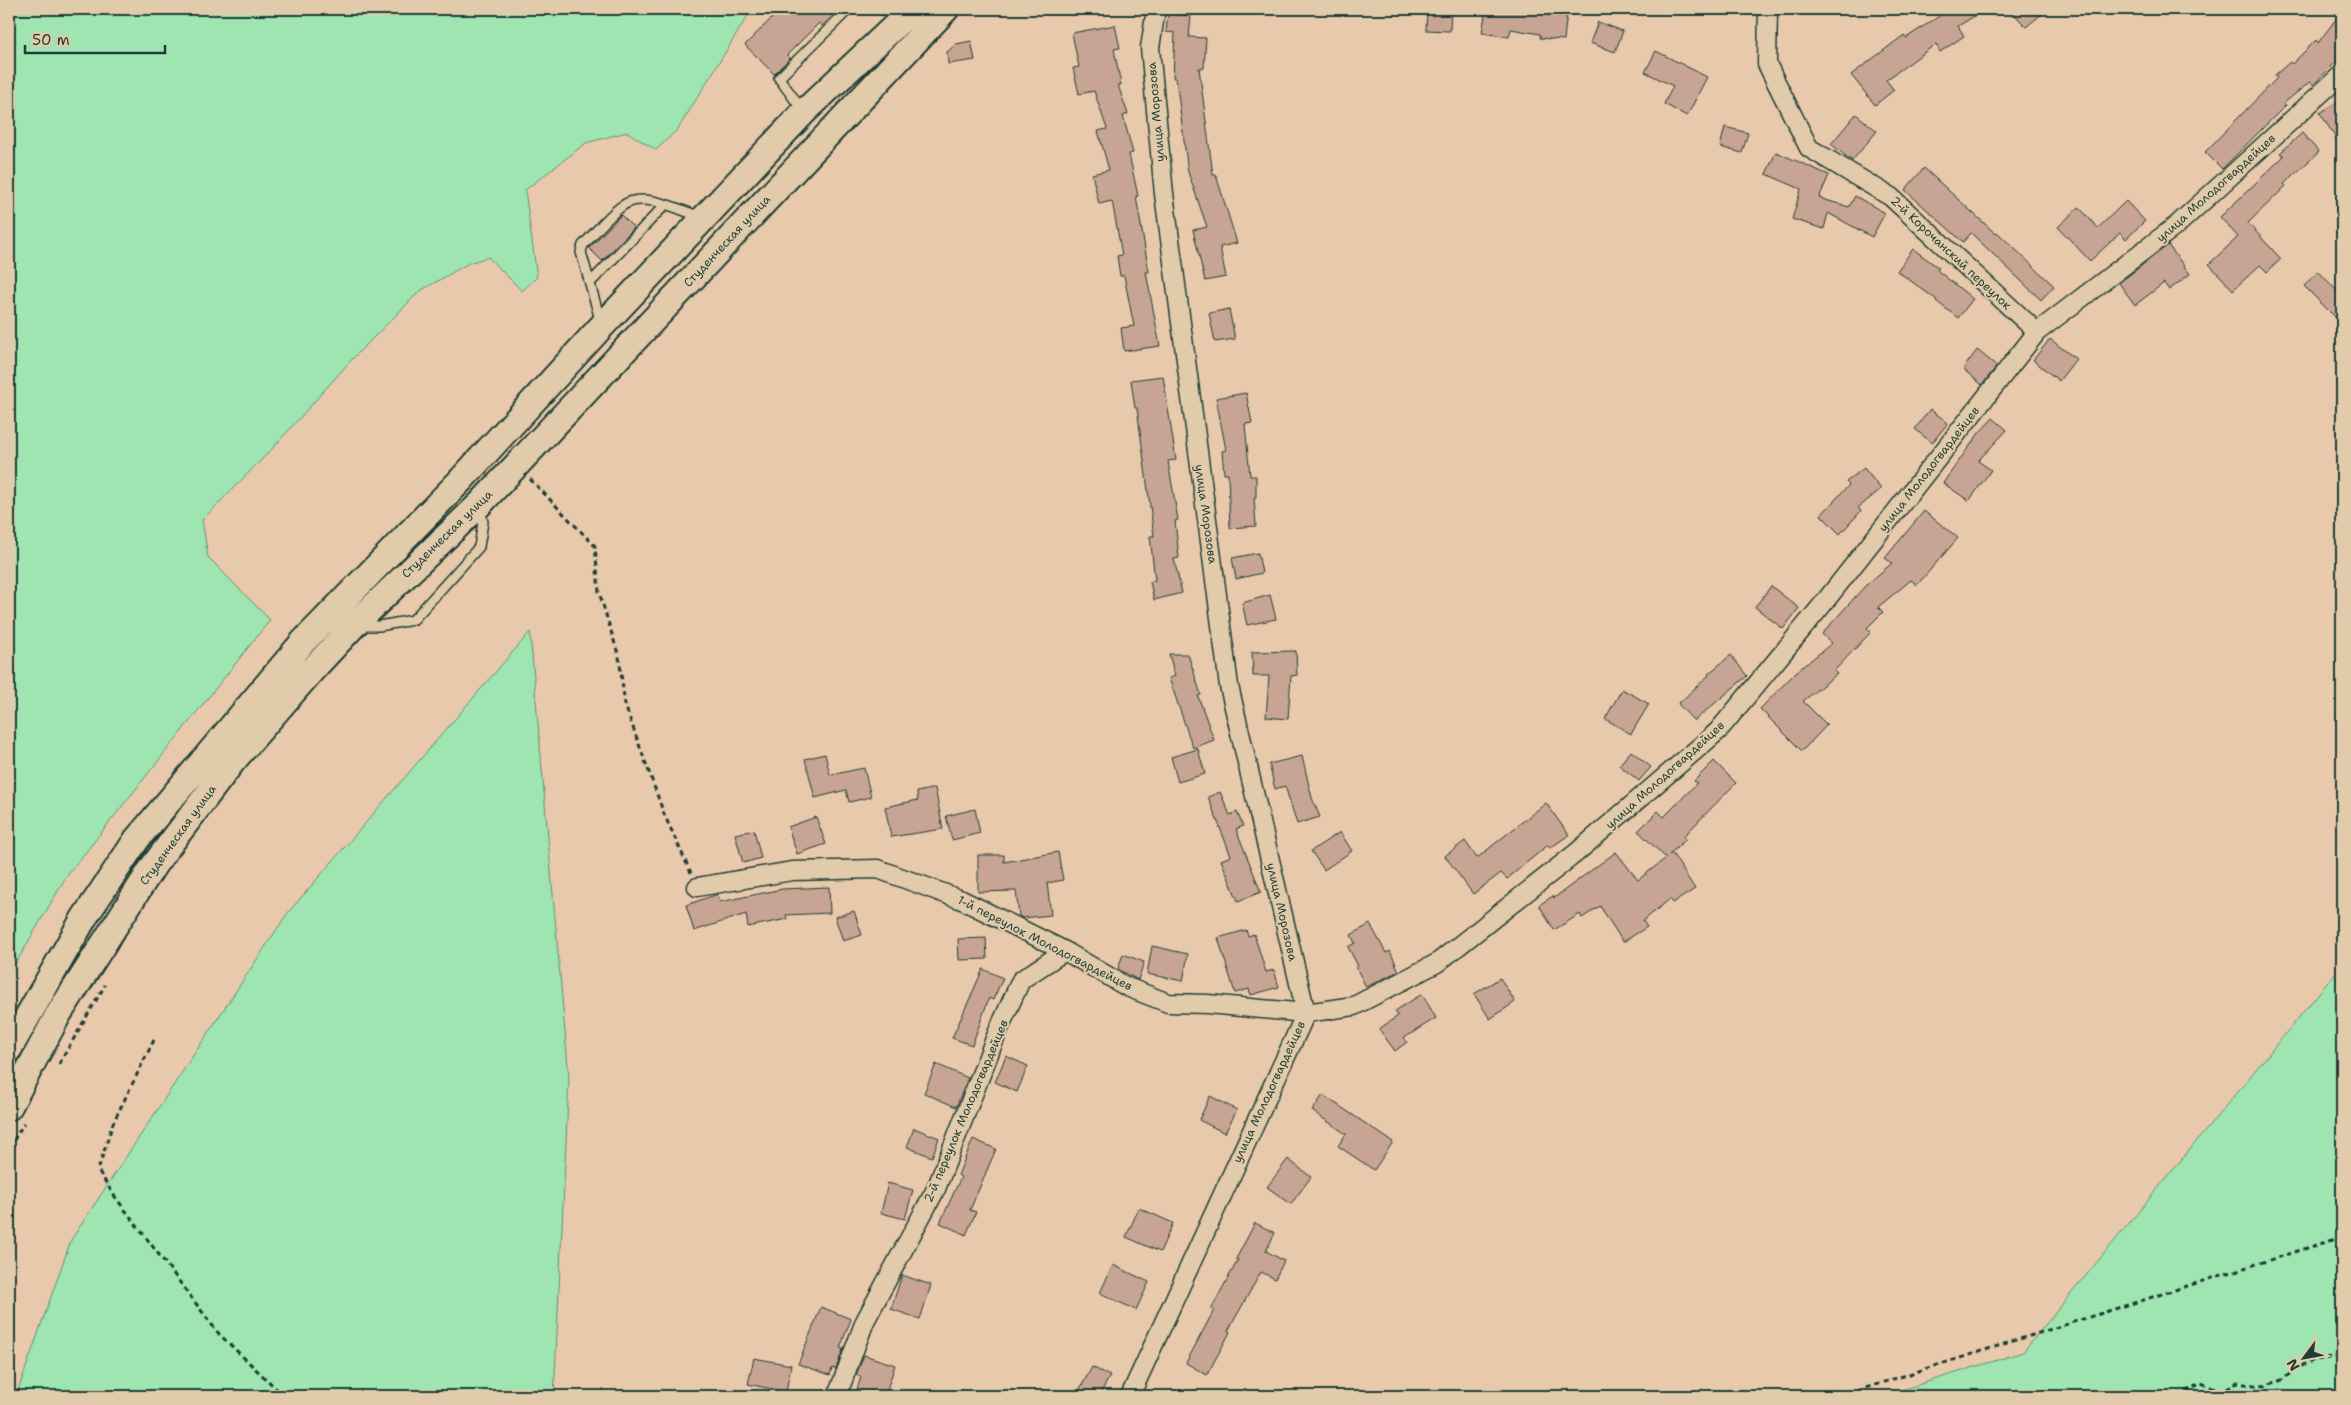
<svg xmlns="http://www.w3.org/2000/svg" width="2351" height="1405" viewBox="0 0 2351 1405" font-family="'Shantell Sans',sans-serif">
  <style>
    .green { fill: #9ee5b2; stroke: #5e9173 }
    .building { fill: #c7a493; stroke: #1f3d34 }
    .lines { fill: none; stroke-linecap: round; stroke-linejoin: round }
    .lane-casing { stroke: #1f3d34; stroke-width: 12 }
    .street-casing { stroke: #1f3d34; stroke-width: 21 }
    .secondary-casing { stroke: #1f3d34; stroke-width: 29 }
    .path { stroke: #1f3d34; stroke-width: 3; stroke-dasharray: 5 4; stroke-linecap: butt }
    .lane { stroke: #e1cbaa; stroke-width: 9 }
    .street { stroke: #e1cbaa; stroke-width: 18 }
    .secondary { stroke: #e1cbaa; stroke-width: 25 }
    .labels { text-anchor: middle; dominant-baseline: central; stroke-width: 4; stroke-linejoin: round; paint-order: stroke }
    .street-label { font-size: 12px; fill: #1f3d34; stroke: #e1cbaa }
  </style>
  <rect width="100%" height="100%" fill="#e9c9ac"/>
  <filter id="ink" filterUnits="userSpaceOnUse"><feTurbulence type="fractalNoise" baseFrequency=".02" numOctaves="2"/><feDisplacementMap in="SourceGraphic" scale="10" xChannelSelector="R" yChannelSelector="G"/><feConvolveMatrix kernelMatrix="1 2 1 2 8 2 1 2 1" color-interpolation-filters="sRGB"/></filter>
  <g filter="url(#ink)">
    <!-- green -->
    <path class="green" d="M9,9h743l-74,120 -22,21 -29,-18 -41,11 -61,47 12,87 -15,14 -34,-34 -19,6 -49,28 -67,67 -81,91 -70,71 6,37 62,63 -204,257 -57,98z
      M530,632l39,446 -15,318h-538l55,-156 216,-326z
      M2342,965v431h-460l141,-44z"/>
    <!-- building -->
    <path class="building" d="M781,9h59l-18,17 -3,-3 -32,32 3,3 -16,16 -29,-29z
      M1427,9h24l-1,22 -24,-1z
      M1486,9h42l39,3 -3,28 -24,-2v-4l-29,-5 -2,8 -27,-4z
      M1950,9h36l-28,17 6,10 -24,16 -4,-8 -50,36 8,10 -19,15 -24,-30 53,-40 2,3z
      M2010,9h38l-22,18z
      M2342,11v45l-29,29 -3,-3 -26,21 2,2 -64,64 -17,-17 72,-74 -2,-3 15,-13 2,2 24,-24 2,3z
      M1168,14l23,2 -2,21 17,1 -2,30h-5l14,107h3l21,68 -17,4 6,30 -21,4 -12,-51 14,-3 -19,-55 -12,-94h-3l2,-45 -9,-1z
      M1598,22l25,9 -8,21 -25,-9z
      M1115,25l5,23 -6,1 7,36h-3l10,29 -5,2 10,37 -4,1 9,42h-2l13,76h-3l14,74 -36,5 -3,-23 13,-2 -10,-50h-4l-3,-20 5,-1 -10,-54 -13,3 -7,-30 17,-4 -11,-39 9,-2 -13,-38 -15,3 -6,-26 6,-1 -7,-34z
      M971,41l4,19 -27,4 -1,-12 9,-8z
      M1656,51l51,26 -20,39 -23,-12 9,-18 -28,-14z
      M2342,99v49l-22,-35z
      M1856,114l21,17 -25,30 -21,-17z
      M1725,127l23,6 -6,20 -22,-6z
      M2302,133l17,19 -35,32 2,2 -38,37 33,36 -14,13 -7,-7 -27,25 -24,-26 29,-27 -18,-20 64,-61 -4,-3z
      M1776,152l53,23 -10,23 30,9 6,-11 30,17 -13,24 -44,-24 -4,16 -32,-10 9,-30 -35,-15z
      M1924,168l72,66 1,-2 57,54 -13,14 -70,-67 -8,9 -58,-52z
      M2126,201l19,20 -19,18 -6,-6 -30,28 -32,-34 21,-20 19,21z
      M621,215l13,13 -32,33 -13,-13z
      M2168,245l22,29 -21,16 -5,-7 -29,22 -16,-22z
      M1913,249l26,19 -2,2 36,29 -15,19 -22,-17 1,-1 -40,-29z
      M2318,271l24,25v28l-38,-38z
      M1229,309l6,30 -20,3 -6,-29z
      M2050,339l26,20 -17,22 -26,-21z
      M1977,350l20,16 -15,19 -19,-16z
      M1163,376l13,84 -8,1 10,59 -3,1 4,37 -5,1 8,34 -28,7 -4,-18 5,-2 -5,-44h4l-17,-128h-2l-4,-28z
      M1246,393l6,30 -7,1 5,52h6v21h-2l2,29 -26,2 -2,-54h-4l-2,-23 4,-1 -10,-52z
      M1930,409l18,14 -16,20 -17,-14z
      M1993,418l14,12 -29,31 13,9 -22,31 -26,-18 36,-50z
      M1864,468l17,21 -23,19 3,3 -21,23 -19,-19 28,-30 -3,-3z
      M1924,511l34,27 -41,47 -6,-5 -33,27 5,5 -16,16 4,4 -37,39 3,3 -34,27 24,24 -25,26 -42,-42 36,-37 36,-29 -10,-9 43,-48 27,-23 -7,-5z
      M1258,553l4,20 -26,6 -4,-21z
      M1771,586l28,22 -16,21 -28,-22z
      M1270,595l6,24 -29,6 -5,-22z
      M1296,651l1,24 -6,1 -3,43 -22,-2 3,-41h-16l-1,-24z
      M1169,654h19l13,41 -3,1 16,44 -21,8 -24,-70 6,-2z
      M1731,655l16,21 -53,45 -16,-17 31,-29 -1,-1z
      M1622,689l27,15 -18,30 -26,-15z
      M1198,749l7,25 -27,8 -7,-25z
      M1631,751l20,16 -12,14 -20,-16z
      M825,754l5,21 34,-7 7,29 -22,5 -3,-12 -31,8 -10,-39z
      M1302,756l10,42 8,19 -23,7 -12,-38 -10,3 -6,-25z
      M1714,761l22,22 -52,53 2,3 -17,16 3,-2 23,36 -22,14 -3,-4 -27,22 4,6 -24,15 -23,-36 -18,12 -2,-4 -26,16 -15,-25 14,-9 1,2 62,-46 22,28 28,-22 -28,-27 20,-20 6,6 33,-34 -3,-2z
      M935,788l8,41 -52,8 -6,-30 33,-7 -1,-8z
      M1220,792l10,23 7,-3 6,14 -7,3 25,63 -23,9 -17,-41 10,-4 -23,-59z
      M1546,803l23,32 -19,13 -2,-3 -41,34 -6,-6 -28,21 -28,-38 20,-15 12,17z
      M975,809l5,24 -28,7 -6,-24z
      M816,817l10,27 -29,10 -9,-27z
      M754,830l7,28 -18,5 -8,-29z
      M1340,832l12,19 -28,19 -13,-19z
      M1058,852l5,28 -16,3 4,32 -28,3 -4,-2 -3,-25 -38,1v-37h26v7z
      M829,887l1,26 -44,2 1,4 -39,8 -2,-13 -52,17 -8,-26 32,-11 2,8 62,-13z
      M854,911l8,24 -19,6 -8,-24z
      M1370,924l16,29 4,-2 9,20 -33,16 -10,-20 2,-1 -10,-19 7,-4 -4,-8z
      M1246,930l2,6 6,-2 12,38 8,-2 5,17 -28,8 -2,-6 -14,4 -17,-55z
      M986,938l1,21 -28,1 -1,-21z
      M1152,946l36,8 -5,27 -36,-7z
      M1123,954l21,8 -6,18 -20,-11z
      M983,969l20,9 -10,22 -4,-2 -17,47 -20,-7z
      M1500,978l15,24 -25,17 -16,-25z
      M1422,994l14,24 -32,20 3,4 -12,9 -16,-22 19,-13 -3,-5z
      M1006,1056l22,10 -11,26 -22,-10z
      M936,1064l32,14 -12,29 -32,-14z
      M1323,1095l70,47 -19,28 -36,-24 8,-12 -34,-23z
      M1210,1096l27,14 -12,23 -26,-13z
      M914,1128l25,10 -7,19 -25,-10z
      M973,1139l23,10 -26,61 6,2 -10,23 -26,-12 21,-46 -3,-2z
      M1288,1159l23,18 -20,27 -24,-17z
      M888,1183l25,7 -8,29 -24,-6z
      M1139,1208l34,15 -13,29 -34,-15z
      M1255,1223l20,10 -9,18 18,10 -9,18 -14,-7 -33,59 2,1 -23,43 -21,-12 28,-53 -3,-1 27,-49 -2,-1z
      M1113,1265l36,17 -13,28 -36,-17z
      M902,1275l29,10 -11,34 -29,-10z
      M821,1307l30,12 -11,29 3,1 -7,20 -4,-1 -2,7 -32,-11z
      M864,1355l31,10 -10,31h-30l6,-19 -5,-2z
      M754,1358l37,7 -5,27 -38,-8z
      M1092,1367l18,9 -11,20h-23z"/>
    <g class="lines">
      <defs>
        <path id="lane" d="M878,9l27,2
          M803,111l-24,-33 70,-69
          M590,283l75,-78
          M601,323l-20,-71 2,-7c12,-12 25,-29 39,-39 21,-16 57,4 79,11
          M359,626h20l34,-6 66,-73 4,-25 -3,-13"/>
        <path id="street" d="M1768,9l-1,55 42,84 82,49 146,135
          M697,887l95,-16 86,-2 84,31 103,51 62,36 41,16 40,1 98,9 -77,-327 -65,-492 -14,-146 6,-39
          M837,1396l28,-75 71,-132 62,-158 23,-51 44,-29
          M1130,1396l176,-383 48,-7 83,-43 139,-110 142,-122 105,-127 214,-272 140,-107 165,-151"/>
        <path id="secondary" d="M9,1049l75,-131 53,-79 166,-197 157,-161 142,-155 202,-214 109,-103
          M9,1107l49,-92 96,-150 79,-104 80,-92 41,-44 125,-120 467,-496"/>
      </defs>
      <!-- lane casing -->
      <use href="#lane" class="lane-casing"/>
      <!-- street casing -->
      <use href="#street" class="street-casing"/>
      <!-- secondary casing -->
      <use href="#secondary" class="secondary-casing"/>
      <!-- path -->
      <path class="path" d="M530,479l65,67 4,46 20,65 6,48 39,109 27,59
        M154,1040l-41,83 -15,47 15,24 106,140 65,62
        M59,1064l46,-79
        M9,1148l15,-25
        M1840,1396l502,-159
        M2178,1396l23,-13 22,8 14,-8 26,3 19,-6 14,-11 18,-9 28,-3"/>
      <!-- lane -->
      <use href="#lane" class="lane"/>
      <!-- street -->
      <use href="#street" class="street"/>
      <!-- secondary -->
      <use href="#secondary" class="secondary"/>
    </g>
  </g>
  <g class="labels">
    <!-- street labels -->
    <g class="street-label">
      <text transform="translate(1156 112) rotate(-95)">улица Морозова</text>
      <text transform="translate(2216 188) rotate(-42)">улица Молодогвардейцев</text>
      <text transform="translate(727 241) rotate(-47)">Студенческая улица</text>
      <text transform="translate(1951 253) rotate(43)">2-й Корочанский переулок</text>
      <text transform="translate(1929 469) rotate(-52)">улица Молодогвардейцев</text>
      <text transform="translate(1206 514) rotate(82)">улица Морозова</text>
      <text transform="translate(447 534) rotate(-44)">Студенческая улица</text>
      <text transform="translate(1665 775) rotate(-42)">улица Молодогвардейцев</text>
      <text transform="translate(178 835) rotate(-54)">Студенческая улица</text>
      <text transform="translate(1282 912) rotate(77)">улица Морозова</text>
      <text transform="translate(1045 943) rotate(27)">1-й переулок Молодогвардейцев</text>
      <text transform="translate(1269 1092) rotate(-65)">улица Молодогвардейцев</text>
      <text transform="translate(966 1111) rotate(-67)">2-й переулок Молодогвардейцев</text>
    </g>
  </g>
  <!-- margin -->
  <rect width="2351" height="1405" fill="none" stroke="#e1cbaa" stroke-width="30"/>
  <rect x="15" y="15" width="2321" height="1375" fill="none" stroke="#1f3d34" stroke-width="2" filter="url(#ink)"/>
  <!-- north arrow -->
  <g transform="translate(2304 1358) rotate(238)" stroke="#e1cbaa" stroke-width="4" paint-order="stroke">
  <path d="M0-4L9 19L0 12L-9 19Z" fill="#1f3d34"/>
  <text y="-8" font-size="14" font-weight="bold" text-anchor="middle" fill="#1f3d34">N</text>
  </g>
  <!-- scale -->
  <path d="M25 45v8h140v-8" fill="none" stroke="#1f3d34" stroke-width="2.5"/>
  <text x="32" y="45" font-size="15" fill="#1f3d34" stroke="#e1cbaa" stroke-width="4" paint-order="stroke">50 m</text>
</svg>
